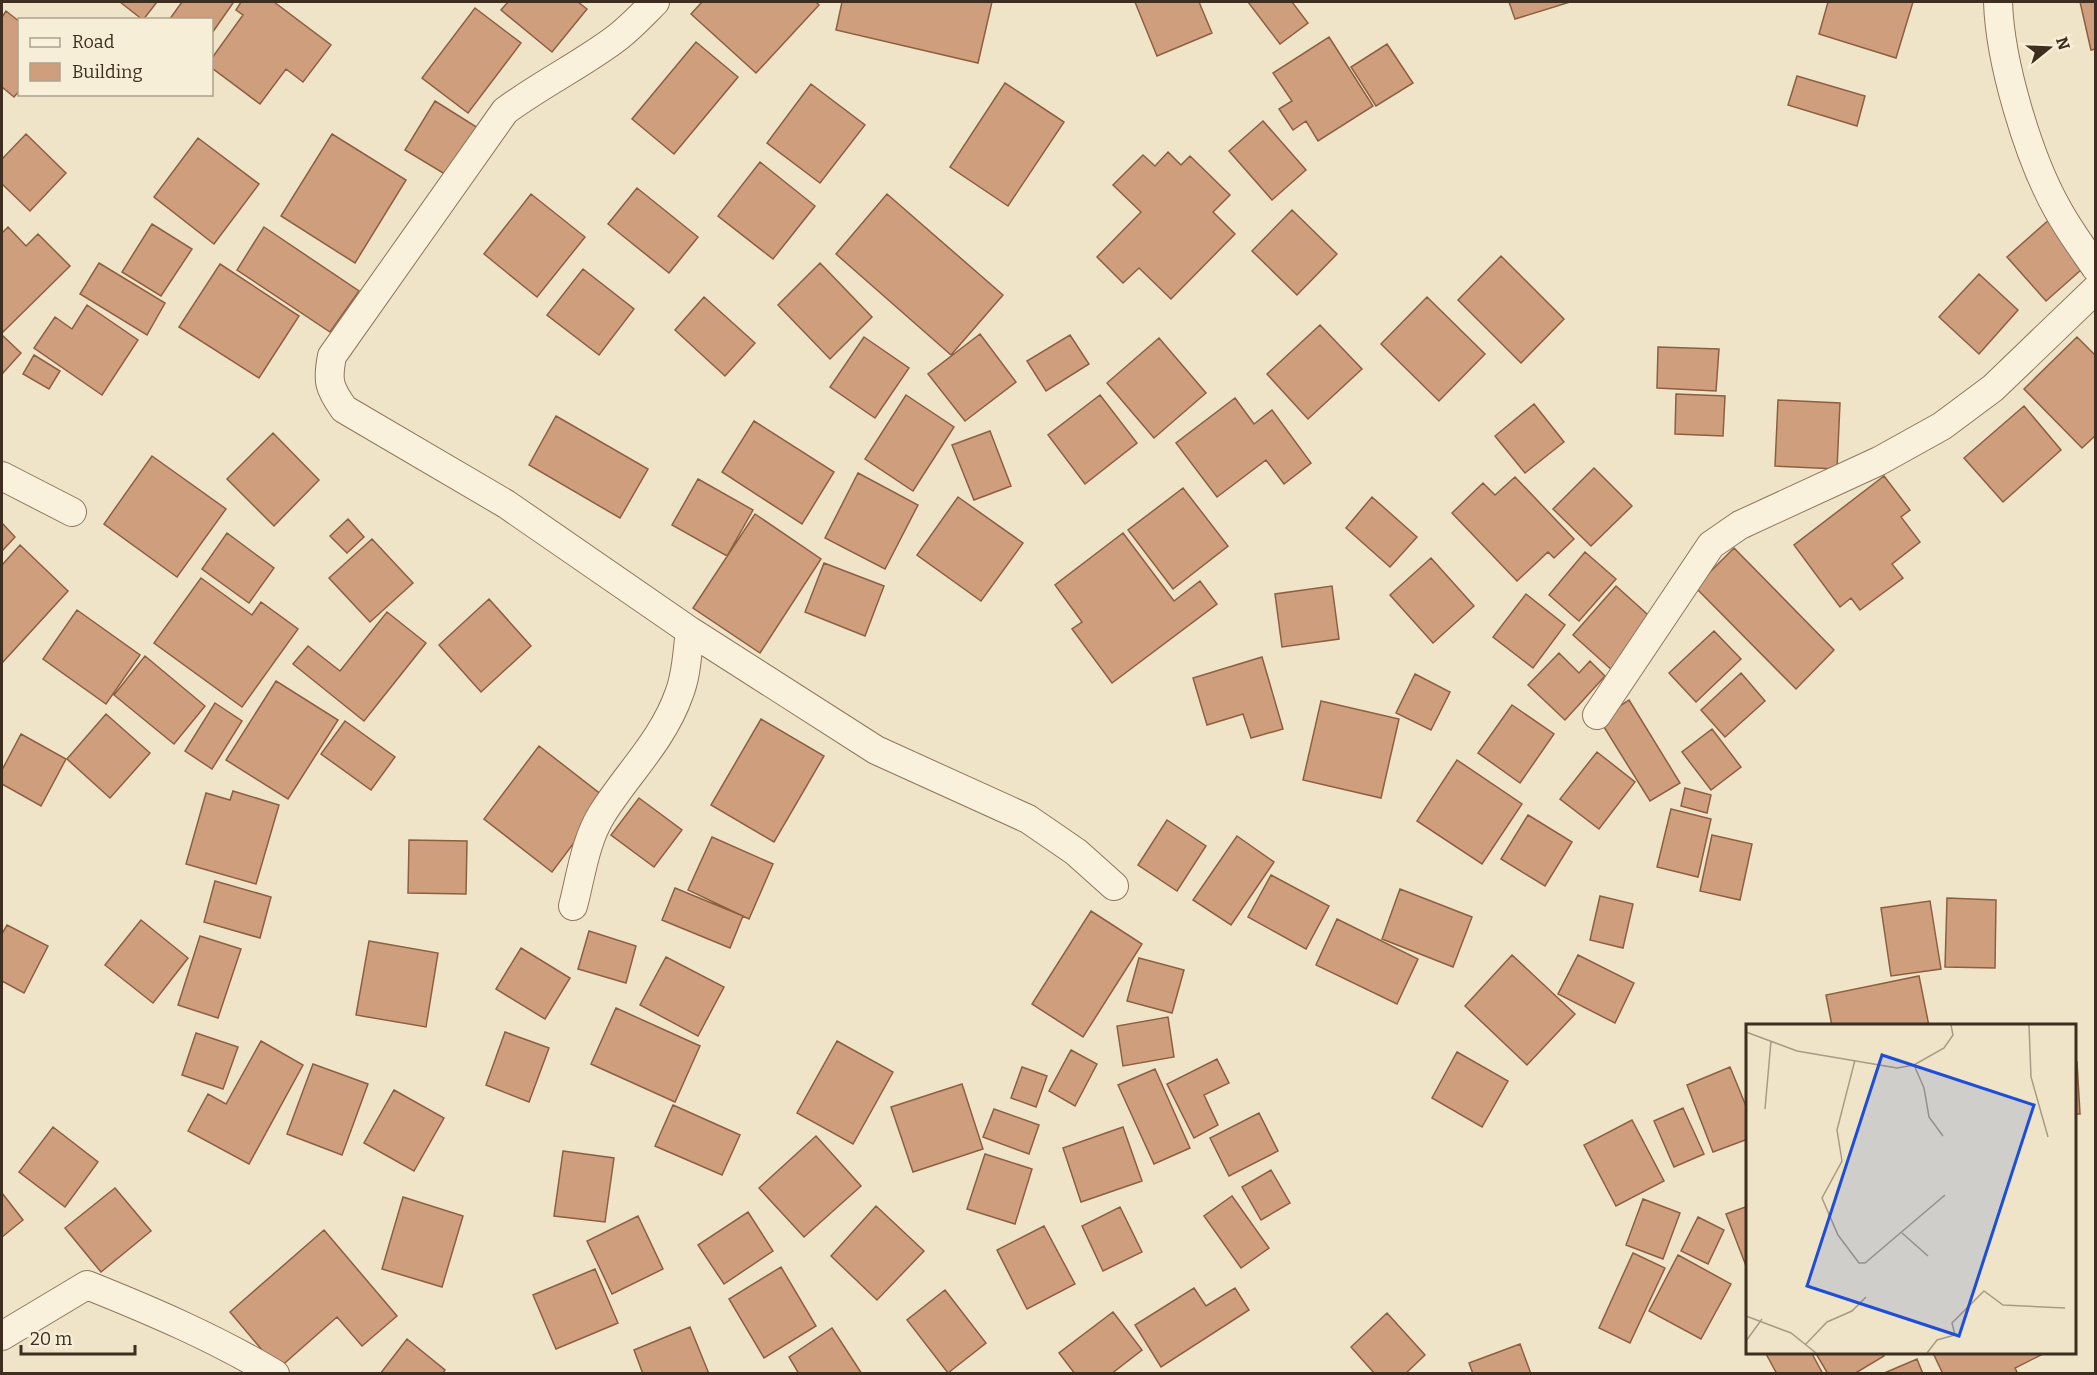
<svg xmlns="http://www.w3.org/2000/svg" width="2097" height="1375" viewBox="0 0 2097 1375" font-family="Bitter,serif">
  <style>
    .building { fill: #cf9f7d; stroke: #8d5f41; stroke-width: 1.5 }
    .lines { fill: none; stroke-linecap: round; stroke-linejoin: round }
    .minor-casing { stroke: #8d765c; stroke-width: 30 }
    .minor { stroke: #faf1dc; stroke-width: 28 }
    .inset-road { fill: none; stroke: #a89b85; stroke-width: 1.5 }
    .view { fill: #1d4ed8; fill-opacity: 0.15; stroke: #1d4ed8; stroke-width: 3 }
    .inset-edge { fill: none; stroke: #3d2e20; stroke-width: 3 }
  </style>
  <rect width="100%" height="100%" fill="#f0e4c8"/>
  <!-- building -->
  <path class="building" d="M120,2h37l-14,18z
    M182,2h49l2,1 -21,30v-13h-43z
    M241,2h33l57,43 -28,37 -17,-13 -26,35 -48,-36v-10l31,-43 -7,-5z
    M508,2h70l9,7 -35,43 -51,-42z
    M702,2h114l3,3 -63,68 -65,-59z
    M842,2h150l-14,61 -142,-33z
    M1135,2h64l13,31 -55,23z
    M1248,2h44l16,21 -28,21z
    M1509,2h61l-55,17z
    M1828,2h85l-17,56 -77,-24z
    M2080,2h16v47l-5,1z
    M475,8l46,35 -53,70 -46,-35z
    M6,11l14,11v68l-6,7 -12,-10v-70z
    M1329,37l44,69 -55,35 -12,-20 -13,9 -14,-21 13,-8 -19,-28z
    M696,42l42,35 -64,77 -42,-35z
    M1387,44l26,39 -37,23 -25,-39z
    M1797,76l68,20 -8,30 -69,-21z
    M1005,83l59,39 -56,84 -58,-39z
    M811,84l54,41 -45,58 -53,-40z
    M435,101l43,27 -30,48 -43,-26z
    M1263,121l43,49 -34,30 -43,-49z
    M26,134l40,39 -36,38 -28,-27v-25z
    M332,134l74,46 -51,83 -74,-47z
    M198,138l61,46 -45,60 -60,-47z
    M1168,152l13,13 9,-9 40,39 -17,17 22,22 -64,65 -32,-31 -16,15 -26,-26 44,-45 -28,-27 30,-30 12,11z
    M760,162l55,44 -42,53 -55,-43z
    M637,188l61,49 -29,36 -61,-49z
    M531,194l54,43 -48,60 -53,-43z
    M887,194l116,101 -52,60 -115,-101z
    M1292,210l45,44 -40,41 -45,-44z
    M2051,218l39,44 -44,39 -39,-44z
    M152,224l40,25 -31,47 -39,-24z
    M8,227l18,19 12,-12 32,32 -67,66 -1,-2v-97z
    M264,227l95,64 -29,41 -93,-62z
    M1501,256l63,63 -43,44 -63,-63z
    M99,263l66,40 -18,32 -67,-41z
    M820,263l52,54 -42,42 -52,-54z
    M220,264l79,52 -40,62 -80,-51z
    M583,269l51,40 -35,46 -52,-40z
    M1979,274l39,36 -39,44 -40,-37z
    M704,297l51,46 -30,33 -50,-46z
    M1427,297l58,57 -46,47 -58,-57z
    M87,305l51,35 -36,55 -68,-47 21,-31 17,12z
    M1320,325l42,44 -54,50 -41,-45z
    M980,334l36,48 -51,39 -37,-47z
    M2,335l19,18 -19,21z
    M1070,335l19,29 -43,27 -19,-30z
    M864,337l45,31 -34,50 -45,-31z
    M2077,337l19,19v79l-14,13 -58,-59z
    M1159,338l47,55 -52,45 -47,-55z
    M1658,347l61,2 -3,42 -59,-3z
    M34,355l26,16 -11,18 -26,-15z
    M1676,394l49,2 -2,40 -48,-2z
    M906,395l48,32 -41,64 -48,-32z
    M1100,395l37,48 -52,41 -37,-49z
    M1235,398l19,26 18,-14 39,53 -27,21 -18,-24 -49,37 -41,-54z
    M1778,400l62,3 -3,66 -62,-3z
    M1534,404l30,38 -39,31 -30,-37z
    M2024,406l37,44 -58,52 -39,-44z
    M556,416l92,53 -28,49 -91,-53z
    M754,421l80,51 -32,52 -80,-52z
    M990,431l21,55 -37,14 -22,-55z
    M273,433l46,47 -45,46 -47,-47z
    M152,456l74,53 -49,68 -73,-53z
    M1594,468l38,38 -41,40 -38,-37z
    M858,473l60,32 -33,64 -60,-31z
    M1884,476l26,34 -9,7 19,25 -28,22 11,14 -43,32 -9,-12 -11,9 -46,-62z
    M1515,477l59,62 -20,19 -6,-6 -31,29 -65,-68 31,-30 12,12z
    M698,479l55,31 -26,46 -55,-31z
    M1183,488l45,58 -55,43 -45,-59z
    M958,497l65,46 -42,58 -64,-46z
    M1372,497l45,40 -27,30 -44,-39z
    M755,514l66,45 -61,94 -67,-45z
    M348,519l16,18 -17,16 -17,-17z
    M2,523l13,14 -13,14z
    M227,533l47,35 -25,35 -47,-34z
    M1123,533l51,68 26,-20 17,23 -105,79 -40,-54 10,-7 -27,-37z
    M372,539l41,44 -43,39 -41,-44z
    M20,545l48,46 -66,72v-98z
    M1734,548l100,102 -38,39 -101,-102z
    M1585,552l31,27 -37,42 -30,-26z
    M1431,558l43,48 -41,37 -43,-48z
    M824,563l60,23 -19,50 -60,-24z
    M201,578l51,37 9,-13 37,27 -56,78 -88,-64z
    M1332,586l7,53 -57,8 -7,-53z
    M1616,586l40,36 -43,49 -40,-36z
    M1526,594l39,31 -32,43 -40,-31z
    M489,599l42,47 -50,46 -42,-47z
    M77,610l63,45 -34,49 -63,-45z
    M387,612l39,31 -62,78 -71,-57 15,-18 32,25z
    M1714,631l27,28 -45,43 -27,-29z
    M1559,653l20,20 11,-12 15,15 -40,44 -37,-35z
    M145,656l60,50 -31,38 -60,-49z
    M1262,657l21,72 -32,9 -8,-24 -36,11 -14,-47z
    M1741,673l24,28 -40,36 -24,-27z
    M1415,674l35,18 -19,38 -35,-17z
    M276,681l62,39 -50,79 -62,-39z
    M1629,700l51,83 -30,18 -51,-82z
    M1321,701l78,18 -18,79 -78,-18z
    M215,703l27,18 -30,48 -27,-18z
    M1512,705l42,29 -34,49 -42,-30z
    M106,714l44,39 -40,45 -43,-39z
    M761,719l63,37 -50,86 -63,-37z
    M345,721l50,36 -24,33 -50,-36z
    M1712,729l29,38 -30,23 -29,-38z
    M21,734l45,25 -25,47 -39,-22v-14z
    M539,746l68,53 -55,73 -68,-53z
    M1597,752l38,30 -36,47 -39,-30z
    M1457,760l65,44 -40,60 -65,-43z
    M1685,788l26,7 -4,18 -26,-7z
    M233,791l46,14 -23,79 -70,-20 20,-71 24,7z
    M639,798l43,32 -28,37 -43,-32z
    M1671,809l40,10 -13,58 -41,-10z
    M1528,815l44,27 -27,44 -44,-27z
    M1167,820l39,26 -29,45 -39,-26z
    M1712,835l40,9 -12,56 -40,-9z
    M1237,836l37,26 -43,63 -38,-25z
    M712,837l61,27 -24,55 -61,-29z
    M409,840l58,1 -1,53 -58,-1z
    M1271,875l58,31 -23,43 -58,-32z
    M215,881l56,16 -11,41 -56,-16z
    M675,888l68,28 -13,32 -68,-28z
    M1400,889l72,28 -19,50 -71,-28z
    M1600,896l33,8 -10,44 -33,-8z
    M1947,898l49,2 -1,68 -50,-1z
    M1930,901l11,68 -50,7 -10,-68z
    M1091,911l51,33 -59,93 -51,-33z
    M1337,919l81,40 -21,45 -81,-39z
    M141,920l47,38 -35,45 -48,-38z
    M7,925l41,21 -24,47 -22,-12v-47z
    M589,931l47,15 -10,37 -48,-14z
    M200,936l41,13 -23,69 -40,-13z
    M369,941l69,12 -12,74 -70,-12z
    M521,948l49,30 -25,41 -49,-30z
    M1512,955l63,59 -48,51 -62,-59z
    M1578,955l56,28 -19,40 -57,-29z
    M666,957l58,30 -26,49 -58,-31z
    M1139,958l45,12 -12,43 -45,-12z
    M1919,976l10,50h-97l-6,-31z
    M616,1008l84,38 -25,56 -84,-38z
    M1168,1017l6,40 -51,9 -6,-40z
    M505,1032l44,16 -20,54 -43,-17z
    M196,1033l42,14 -15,42 -41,-14z
    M261,1041l42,24 -54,99 -61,-33 20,-37 18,10z
    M837,1041l56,31 -40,72 -56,-31z
    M1071,1050l26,14 -22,42 -26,-15z
    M1457,1052l51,29 -26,46 -50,-29z
    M1217,1059l12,24 -25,12 14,30 -24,13 -27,-54z
    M2077,1062l3,52h-6v-51z
    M313,1064l55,20 -26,71 -55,-21z
    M1022,1067l25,9 -11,31 -25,-9z
    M1730,1067l18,44v28l-35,13 -26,-67z
    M1155,1069l35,79 -36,16 -36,-79z
    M962,1084l21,65 -70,23 -22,-65z
    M394,1090l50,28 -30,53 -50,-28z
    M673,1105l67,30 -18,40 -67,-29z
    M1683,1108l21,46 -30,13 -20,-46z
    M994,1109l45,16 -10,29 -46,-17z
    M1259,1113l19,38 -49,25 -19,-38z
    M1632,1120l32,61 -48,25 -32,-61z
    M53,1127l45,35 -33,45 -46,-35z
    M1123,1127l19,54 -61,21 -18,-54z
    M816,1136l45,50 -57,51 -45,-49z
    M563,1151l51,7 -9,64 -51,-6z
    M985,1154l47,15 -17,55 -48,-15z
    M1271,1170l19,33 -29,17 -19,-33z
    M115,1188l36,43 -50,41 -36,-44z
    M2,1193l21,27 -21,17z
    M1232,1196l37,52 -28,20 -37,-52z
    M403,1197l60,19 -21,71 -60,-18z
    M1643,1199l37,14 -17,46 -37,-14z
    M876,1206l48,45 -47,49 -46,-44z
    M1748,1206v65l-22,-57z
    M1120,1207l22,45 -39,19 -21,-45z
    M748,1212l25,39 -49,33 -26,-39z
    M638,1216l25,53 -51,25 -25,-53z
    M1698,1217l26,13 -16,34 -27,-13z
    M1044,1226l31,58 -48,25 -30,-59z
    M324,1230l73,86 -35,30 -25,-29 -59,52 -48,-57z
    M1633,1253l32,15 -35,75 -31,-15z
    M1678,1255l53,29 -30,55 -52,-28z
    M781,1267l35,59 -52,32 -35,-59z
    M595,1269l23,54 -62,26 -23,-54z
    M1194,1288l12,18 29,-18 14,22 -88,57 -26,-42z
    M945,1290l41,53 -38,30 -41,-53z
    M1113,1312l29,38 -31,24h-36l-16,-21z
    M1387,1313l38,42 -20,19h-30l-24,-27z
    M690,1327l19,47h-66l-9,-24z
    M832,1328l30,46h-63l-10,-17z
    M407,1339l38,31 -3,4h-62z
    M1520,1344l11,30h-58l-4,-11z
    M1765,1352h46l12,22h-46z
    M1815,1352h67l2,4 -30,18h-26z
    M2047,1352l-32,16 3,6h-75l-10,-21z
    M1917,1359l6,15h-41z"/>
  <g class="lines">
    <defs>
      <path id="minor" d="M655,2c-12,12 -23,24 -37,35 -35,27 -77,47 -113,74l-173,245c-5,25 -3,32 12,53l162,95 184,127 186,119 152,69 48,33 38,34
        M1998,2c2,60 30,155 60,208 11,20 25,39 38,58
        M2,476l70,36
        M1597,715l114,-170 29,-20 139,-64 63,-35 51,-38 103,-99
        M573,906c8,-30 12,-65 29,-92 25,-40 61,-74 77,-120 8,-20 8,-42 11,-63
        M2,1336l85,-51c65,26 128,53 188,89"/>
    </defs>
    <!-- minor casing -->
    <use href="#minor" class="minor-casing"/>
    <!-- minor -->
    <use href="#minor" class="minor"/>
  </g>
  <!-- overview -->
  <g transform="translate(1746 1024)">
    <rect width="330" height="330" fill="#f0e4c8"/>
    <path class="inset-road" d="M283,1l2,52 17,60M0,8l51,19 100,17 17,-3 30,-17 9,-13 -2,-10M109,36l-18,70 5,31 -20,37 16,37 21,28h6l80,-68M168,41l10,23 5,29 14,19M19,85l6,-68M156,209l26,23M0,292l45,17 25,20M0,317l16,-22M59,321l22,-23 25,-11 14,-14M181,329l10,-13 18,-5 -3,-12 32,-32 19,14 62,3"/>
    <path class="view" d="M136,31l152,50 -75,231 -152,-50z"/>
    <rect width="330" height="330" class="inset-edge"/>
  </g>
  <!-- border -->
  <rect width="2097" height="1375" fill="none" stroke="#3d2e20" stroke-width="6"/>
  <!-- legend -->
  <rect x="18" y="18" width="195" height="78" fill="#f7eed8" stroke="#ada18e" stroke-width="1.5"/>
  <rect x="30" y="38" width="30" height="9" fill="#faf1dc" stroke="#ada18e" stroke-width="1.5"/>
  <text x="72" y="48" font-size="18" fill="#3d2e20">Road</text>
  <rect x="30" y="63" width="30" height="18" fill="#cf9f7d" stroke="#ada18e" stroke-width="1.5"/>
  <text x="72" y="78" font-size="18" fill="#3d2e20">Building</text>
  <!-- north arrow -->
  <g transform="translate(2049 48) rotate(72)" stroke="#f7eed8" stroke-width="4.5" paint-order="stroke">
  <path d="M0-4.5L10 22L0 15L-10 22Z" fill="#3d2e20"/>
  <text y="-9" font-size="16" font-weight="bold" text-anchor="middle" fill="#3d2e20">N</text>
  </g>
  <!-- scale -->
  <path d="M21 1345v9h114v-9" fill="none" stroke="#3d2e20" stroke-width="3"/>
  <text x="30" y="1345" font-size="18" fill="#3d2e20" stroke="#f7eed8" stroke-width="4.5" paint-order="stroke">20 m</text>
</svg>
